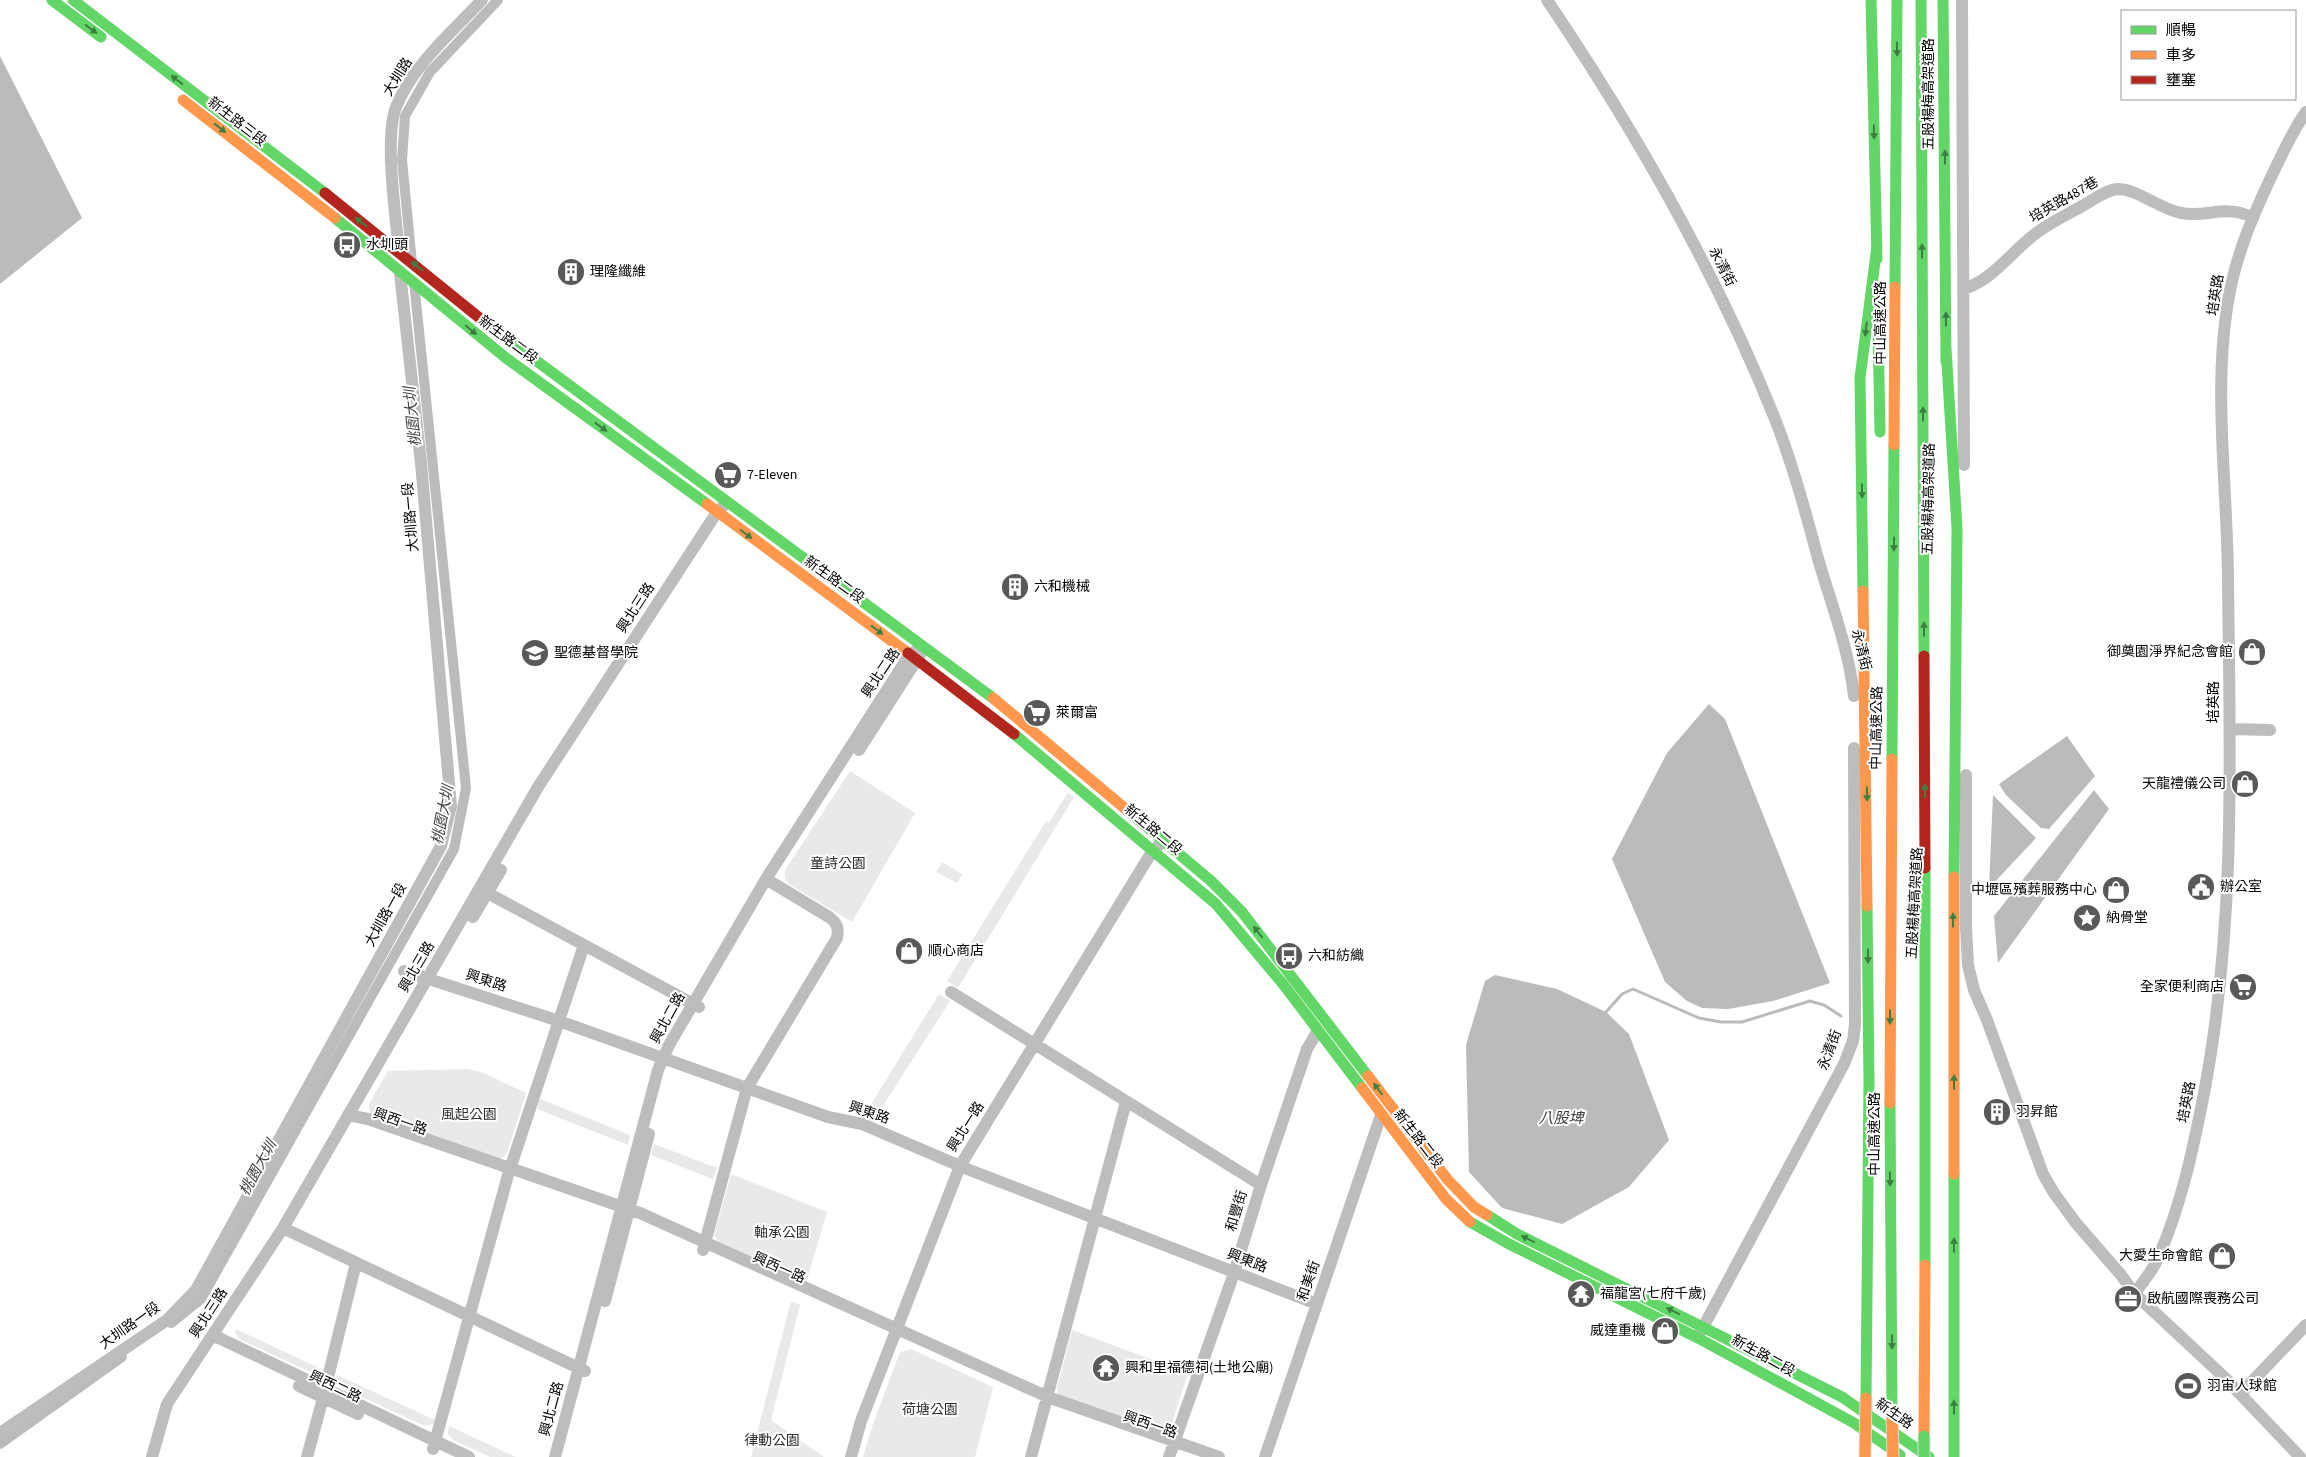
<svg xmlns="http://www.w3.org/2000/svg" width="2306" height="1457" viewBox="0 0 2306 1457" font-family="'Source Sans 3','Noto Sans TC',sans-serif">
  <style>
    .green { fill: #e9e9e9 }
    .water { fill: #bbb }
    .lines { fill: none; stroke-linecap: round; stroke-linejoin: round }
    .stream { stroke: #bbb; stroke-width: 3 }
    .canal { stroke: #bbb; stroke-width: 10 }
    .street { stroke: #bdbdbd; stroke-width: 12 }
    .fast { stroke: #63d668; stroke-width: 11 }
    .slow { stroke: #ff974d; stroke-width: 11 }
    .jam { stroke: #b3261e; stroke-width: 11 }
    .fast-bridge-casing { stroke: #dbdbdb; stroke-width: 13; stroke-linecap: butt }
    .slow-bridge-casing { stroke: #dbdbdb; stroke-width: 13; stroke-linecap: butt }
    .fast-bridge { stroke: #63d668; stroke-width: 11 }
    .slow-bridge { stroke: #ff974d; stroke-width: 11 }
    .oneway { fill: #3b803e }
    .labels { text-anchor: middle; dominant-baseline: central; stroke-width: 4; stroke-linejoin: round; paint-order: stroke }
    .street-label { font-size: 14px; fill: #000; stroke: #fff }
    .poi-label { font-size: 14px; fill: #000; stroke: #fff; text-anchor: start }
    .park-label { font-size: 14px; fill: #2e2e2e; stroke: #fff }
    .water-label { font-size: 15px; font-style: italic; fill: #3f3f3f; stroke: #fff }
  </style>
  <rect width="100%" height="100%" fill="#fff"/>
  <!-- green -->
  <path class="green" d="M850,771l65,42 -63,109 -62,-37c-5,-4 -6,-8 -5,-15z
    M1068,792l6,5 -116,191 -11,-7 99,-160 3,2z
    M942,862l20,12 -5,9 -21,-11z
    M939,994l11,7 -78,122 -10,-4z
    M468,1069l16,4 42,20 -18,57 -3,6 -6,3 -127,-43 -3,-7v-5l19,-33z
    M540,1099l90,36 -2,10 -91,-36z
    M654,1144l63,24 -4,11 -62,-24z
    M731,1174l96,38 -21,71 -84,-37 -8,-11z
    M791,1301l9,4 -29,115 53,37h-73z
    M236,1329l85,40 -8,4 -74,-34 -4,-6z
    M1072,1330l116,43 -17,53 -8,6 -105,-37 -1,-7z
    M911,1349l82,38 -18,70h-112l10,-33 27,-72z
    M337,1375l98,45 -2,4 -8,2 -83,-38 -6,-7z
    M449,1426l67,31h-26l-37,-17 -5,-6z"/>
  <!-- water -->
  <path class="water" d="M0,56l82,162 -82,66z
    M1709,704l16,15 105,264 -57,18 -45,8 -26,-1 -15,-7 -22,-19 -53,-123 55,-106z
    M2067,736l28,40 -46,53 -8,-1 -35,-33 -7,-11z
    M2094,790l15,19 -111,154 -4,-47z
    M1993,795l43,43 -47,50z
    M1495,975l62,14 49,23 23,22 40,106 -40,47 -67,37 -60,-16 -33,-36 -3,-127 19,-64z"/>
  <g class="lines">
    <!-- stream -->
    <path class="stream" d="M1606,1012l16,-18 11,-5 66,29 22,4h21l68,-21 14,4 17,11"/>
    <!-- canal -->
    <path class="canal" d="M412,263l-10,-103 3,-44 25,-44 68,-72
      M171,1323l30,-24 253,-450 12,-61 -52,-506
      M0,1444l122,-87"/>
    <!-- street -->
    <path class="street" d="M1547,0c87,129 170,274 228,419 18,46 31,95 44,143 13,44 30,88 35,134
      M1962,0l2,465
      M399,252c-3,-36 -15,-113 -3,-145 17,-42 56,-75 86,-107
      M1963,289c29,-8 48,-37 72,-55 14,-11 33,-20 49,-29 10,-6 22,-15 34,-16 19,0 42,20 63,24 27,5 42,-9 71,4
      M2230,729l40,1
      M859,750l62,-97
      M1966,775v153l2,37 6,25 13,30 56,154 11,19 22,30 45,52 14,19 89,83 76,80
      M482,890l217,117
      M473,917l28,-47
      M404,971l155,50 269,96 34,7 105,45 350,135
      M951,992l310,193
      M348,1115l20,4 272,94 408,184 171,60
      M283,1228l302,143
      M703,1250l44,-162 90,-150c2,-10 0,-15 -8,-21l-63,-38
      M2135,1294c7,-12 18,-23 23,-36 24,-54 36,-113 47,-170 31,-167 25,-337 23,-505 0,-94 -16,-194 1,-287 8,-45 26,-85 45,-125 10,-21 19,-41 32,-59
      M605,1301l44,-167
      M1700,1333l144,-269 9,-23 2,-17 -1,-276
      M211,1337l8,1 250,119
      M299,1386l59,28
      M2240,1394l66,-69
      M0,1433l167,-113 29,-30 245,-444 10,-40 -30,-343 -21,-190
      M433,1449l75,-274 76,-230
      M152,1457l15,-53 116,-176 255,-441 179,-275 6,-6
      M307,1457l16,-59 33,-135
      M555,1457l103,-387 11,-25 97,-166 144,-225 6,-3
      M851,1457l10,-36 99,-255 193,-316 6,-5
      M1031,1457l95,-355
      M1169,1457l65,-184 27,-88 46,-136 10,-17
      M1265,1457l116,-342"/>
    <!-- fast -->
    <path class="fast" d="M52,0l49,37
      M73,0l252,193
      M1871,0l6,259
      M1921,0l3,656
      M1943,0l3,362
      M335,218l171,140 201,146
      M1895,287l2,-287
      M1878,326l2,106
      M492,328l501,370
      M1946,348l11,180 -3,349
      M1863,591l-3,-213 17,-132
      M1014,734l202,170 67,80 79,104
      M1892,759l2,-314
      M1128,811l83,70 31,31 126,164
      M1890,1103l2,311
      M1954,1174v283
      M1487,1215l30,19 325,163 87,60
      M1470,1222l39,22 189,94 156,85 46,32
      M1925,1265v-397
      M1866,1398l3,-317 -2,-175"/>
    <!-- slow -->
    <path class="slow" d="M183,100l152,118
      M1894,445l1,-158
      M707,504l201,149
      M1863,591l4,315
      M993,698l135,113
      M1954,877v297
      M1368,1076l80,104 26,27 13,8
      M1362,1088l84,111 24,23
      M1890,1103l2,-344
      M1924,1436l1,-171"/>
    <!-- jam -->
    <path class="jam" d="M325,193l167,135
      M908,653l106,81
      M1924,656l1,212"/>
    <defs>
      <path id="fast-bridge" d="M1924,1436v21"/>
      <path id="slow-bridge" d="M1892,1414l1,43
        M1865,1457l1,-59"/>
    </defs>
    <!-- fast-bridge casing -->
    <use href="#fast-bridge" class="fast-bridge-casing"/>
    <!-- slow-bridge casing -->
    <use href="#slow-bridge" class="slow-bridge-casing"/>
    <!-- fast-bridge -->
    <use href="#fast-bridge" class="fast-bridge"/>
    <!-- slow-bridge -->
    <use href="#slow-bridge" class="slow-bridge"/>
  </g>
  <!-- one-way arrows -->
  <defs><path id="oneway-solid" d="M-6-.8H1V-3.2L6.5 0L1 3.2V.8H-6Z" transform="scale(1.25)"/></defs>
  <g class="oneway">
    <use href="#oneway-solid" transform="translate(91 29) rotate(37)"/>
    <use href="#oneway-solid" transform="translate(1897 49) rotate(89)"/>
    <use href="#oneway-solid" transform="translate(177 80) rotate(-143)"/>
    <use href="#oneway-solid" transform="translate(220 128) rotate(38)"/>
    <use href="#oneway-solid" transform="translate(1874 132) rotate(89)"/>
    <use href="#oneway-solid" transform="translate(1945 157) rotate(-90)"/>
    <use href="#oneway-solid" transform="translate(361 222) rotate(-141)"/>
    <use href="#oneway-solid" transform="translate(1922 251) rotate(-90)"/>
    <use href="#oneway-solid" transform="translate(417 266) rotate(-142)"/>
    <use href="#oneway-solid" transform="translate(1946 319) rotate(-90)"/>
    <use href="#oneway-solid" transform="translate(1866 329) rotate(97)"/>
    <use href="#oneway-solid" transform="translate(471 330) rotate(39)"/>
    <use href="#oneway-solid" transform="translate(1923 414) rotate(-90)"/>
    <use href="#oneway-solid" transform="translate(601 427) rotate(36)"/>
    <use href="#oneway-solid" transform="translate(1862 491) rotate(89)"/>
    <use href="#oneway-solid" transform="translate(746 534) rotate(37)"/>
    <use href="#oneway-solid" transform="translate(1894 544) rotate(91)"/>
    <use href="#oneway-solid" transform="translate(1924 629) rotate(-90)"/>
    <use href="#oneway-solid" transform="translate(877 630) rotate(37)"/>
    <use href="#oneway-solid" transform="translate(1925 791) rotate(-90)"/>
    <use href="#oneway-solid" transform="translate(1867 794) rotate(89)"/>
    <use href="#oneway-solid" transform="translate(1953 920) rotate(-90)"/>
    <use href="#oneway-solid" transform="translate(1258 932) rotate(-128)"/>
    <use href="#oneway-solid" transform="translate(1868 956) rotate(90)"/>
    <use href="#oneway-solid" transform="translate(1890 1017) rotate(90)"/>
    <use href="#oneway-solid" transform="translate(1954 1082) rotate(-90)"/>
    <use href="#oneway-solid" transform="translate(1378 1089) rotate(-127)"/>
    <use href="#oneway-solid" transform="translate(1890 1179) rotate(89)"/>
    <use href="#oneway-solid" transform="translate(1528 1239) rotate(-154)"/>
    <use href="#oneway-solid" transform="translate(1954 1245) rotate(-90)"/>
    <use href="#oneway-solid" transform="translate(1673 1311) rotate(-154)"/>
    <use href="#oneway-solid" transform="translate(1892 1342) rotate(89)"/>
    <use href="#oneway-solid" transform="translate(1954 1407) rotate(-90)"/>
  </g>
  <!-- icons -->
  <defs>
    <symbol id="bus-disc" viewBox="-11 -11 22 22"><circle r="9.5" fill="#595959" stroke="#fff"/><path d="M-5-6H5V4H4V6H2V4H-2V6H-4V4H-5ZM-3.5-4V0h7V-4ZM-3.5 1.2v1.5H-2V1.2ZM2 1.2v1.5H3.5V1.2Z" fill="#fff"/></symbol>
    <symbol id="building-disc" viewBox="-11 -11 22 22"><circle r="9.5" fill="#595959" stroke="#fff"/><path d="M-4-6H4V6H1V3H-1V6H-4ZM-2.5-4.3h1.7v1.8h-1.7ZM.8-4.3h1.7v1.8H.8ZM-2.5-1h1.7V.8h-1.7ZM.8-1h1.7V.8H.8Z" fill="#fff"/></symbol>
    <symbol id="supermarket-disc" viewBox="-11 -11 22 22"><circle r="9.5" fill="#595959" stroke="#fff"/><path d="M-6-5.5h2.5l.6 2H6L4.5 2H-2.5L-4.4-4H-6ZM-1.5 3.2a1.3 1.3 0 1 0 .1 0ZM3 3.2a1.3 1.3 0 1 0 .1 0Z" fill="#fff"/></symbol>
    <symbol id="shop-disc" viewBox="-11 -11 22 22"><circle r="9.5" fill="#595959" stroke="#fff"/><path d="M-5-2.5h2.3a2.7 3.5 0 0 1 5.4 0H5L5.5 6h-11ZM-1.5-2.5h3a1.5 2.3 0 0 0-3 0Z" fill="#fff"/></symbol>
    <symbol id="university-disc" viewBox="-11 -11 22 22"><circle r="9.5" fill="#595959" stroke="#fff"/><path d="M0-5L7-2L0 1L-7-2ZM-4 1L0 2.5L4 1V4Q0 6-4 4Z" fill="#fff"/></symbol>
    <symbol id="civic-disc" viewBox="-11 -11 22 22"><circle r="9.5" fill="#595959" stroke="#fff"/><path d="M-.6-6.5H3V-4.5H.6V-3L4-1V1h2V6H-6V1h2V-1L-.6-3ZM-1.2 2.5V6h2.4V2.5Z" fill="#fff"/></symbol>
    <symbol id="sight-disc" viewBox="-11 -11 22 22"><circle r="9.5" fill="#595959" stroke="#fff"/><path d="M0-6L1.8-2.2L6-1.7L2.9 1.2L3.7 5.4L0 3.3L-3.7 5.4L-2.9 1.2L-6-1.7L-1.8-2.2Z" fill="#fff"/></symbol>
    <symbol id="temple-disc" viewBox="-11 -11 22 22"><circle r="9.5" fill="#595959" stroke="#fff"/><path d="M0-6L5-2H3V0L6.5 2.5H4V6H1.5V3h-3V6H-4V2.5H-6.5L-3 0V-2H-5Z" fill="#fff"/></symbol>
    <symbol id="office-disc" viewBox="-11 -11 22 22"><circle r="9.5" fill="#595959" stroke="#fff"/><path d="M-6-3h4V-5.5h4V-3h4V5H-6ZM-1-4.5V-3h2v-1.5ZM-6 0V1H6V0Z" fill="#fff"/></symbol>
    <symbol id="stadium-disc" viewBox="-11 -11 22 22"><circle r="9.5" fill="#595959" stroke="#fff"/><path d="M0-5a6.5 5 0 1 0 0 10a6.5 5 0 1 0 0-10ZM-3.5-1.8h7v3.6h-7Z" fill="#fff"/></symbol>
  </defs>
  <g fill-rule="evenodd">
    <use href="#bus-disc" x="331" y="229" width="32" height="32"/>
    <use href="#building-disc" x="555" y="256" width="32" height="32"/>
    <use href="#supermarket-disc" x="712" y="459" width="32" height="32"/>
    <use href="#building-disc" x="999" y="571" width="32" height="32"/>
    <use href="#shop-disc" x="2236" y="636" width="32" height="32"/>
    <use href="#university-disc" x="519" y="637" width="32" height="32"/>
    <use href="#supermarket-disc" x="1021" y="697" width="32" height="32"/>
    <use href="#shop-disc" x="2229" y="768" width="32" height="32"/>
    <use href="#civic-disc" x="2185" y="871" width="32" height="32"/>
    <use href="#shop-disc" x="2100" y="874" width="32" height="32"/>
    <use href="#sight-disc" x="2071" y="902" width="32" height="32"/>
    <use href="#shop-disc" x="893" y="935" width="32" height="32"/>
    <use href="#bus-disc" x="1273" y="940" width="32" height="32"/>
    <use href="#supermarket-disc" x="2227" y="971" width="32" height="32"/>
    <use href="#building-disc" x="1981" y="1096" width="32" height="32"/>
    <use href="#shop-disc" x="2206" y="1240" width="32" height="32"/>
    <use href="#temple-disc" x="1565" y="1278" width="32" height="32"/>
    <use href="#office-disc" x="2112" y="1283" width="32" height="32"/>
    <use href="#shop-disc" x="1649" y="1315" width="32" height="32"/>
    <use href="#temple-disc" x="1090" y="1352" width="32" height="32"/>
    <use href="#stadium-disc" x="2172" y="1370" width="32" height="32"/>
  </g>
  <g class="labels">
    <!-- street labels -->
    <g class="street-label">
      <text transform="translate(398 77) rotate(-58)">大圳路</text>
      <text transform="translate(1929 94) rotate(-90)">五股楊梅高架道路</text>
      <text transform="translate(237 122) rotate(38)">新生路三段</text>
      <text transform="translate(2064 200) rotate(-30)">培英路487巷</text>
      <text transform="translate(1722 267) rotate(63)">永清街</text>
      <text transform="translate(2216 295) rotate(-81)">培英路</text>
      <text transform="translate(1881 323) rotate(-90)">中山高速公路</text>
      <text transform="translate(508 340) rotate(37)">新生路二段</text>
      <text transform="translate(1929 499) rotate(-89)">五股楊梅高架道路</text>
      <text transform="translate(411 517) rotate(-95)">大圳路一段</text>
      <text transform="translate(834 580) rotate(36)">新生路二段</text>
      <text transform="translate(636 608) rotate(-57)">興北三路</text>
      <text transform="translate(1861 650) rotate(76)">永清街</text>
      <text transform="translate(881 673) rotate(-56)">興北二路</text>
      <text transform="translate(2214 702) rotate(-90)">培英路</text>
      <text transform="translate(1877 728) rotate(-89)">中山高速公路</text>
      <text transform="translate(1153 830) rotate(40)">新生路二段</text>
      <text transform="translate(1915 903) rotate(-87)">五股楊梅高架道路</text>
      <text transform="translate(386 915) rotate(-61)">大圳路一段</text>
      <text transform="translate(417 967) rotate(-60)">興北三路</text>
      <text transform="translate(486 981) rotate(18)">興東路</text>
      <text transform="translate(668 1018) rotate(-61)">興北二路</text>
      <text transform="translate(1830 1050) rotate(-69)">永清街</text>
      <text transform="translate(2187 1102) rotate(-79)">培英路</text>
      <text transform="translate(869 1113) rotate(18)">興東路</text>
      <text transform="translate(400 1122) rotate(19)">興西一路</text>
      <text transform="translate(966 1127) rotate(-58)">興北一路</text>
      <text transform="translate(1875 1134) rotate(-90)">中山高速公路</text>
      <text transform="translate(1418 1139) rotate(52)">新生路二段</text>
      <text transform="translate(1237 1211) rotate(-73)">和豐街</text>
      <text transform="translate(1247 1261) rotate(21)">興東路</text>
      <text transform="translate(779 1268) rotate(24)">興西一路</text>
      <text transform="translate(1309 1281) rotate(-71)">和美街</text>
      <text transform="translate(209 1313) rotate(-57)">興北三路</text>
      <text transform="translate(130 1326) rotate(-35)">大圳路一段</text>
      <text transform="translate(1763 1356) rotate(29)">新生路二段</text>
      <text transform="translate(335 1387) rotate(25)">興西二路</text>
      <text transform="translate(552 1409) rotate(-75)">興北二路</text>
      <text transform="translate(1894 1414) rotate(35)">新生路</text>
      <text transform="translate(1150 1425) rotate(19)">興西一路</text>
    </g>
    <!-- poi labels -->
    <g class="poi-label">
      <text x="366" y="245">水圳頭</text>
      <text x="590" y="272">理隆纖維</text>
      <text x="747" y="475">7-Eleven</text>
      <text x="1034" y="587">六和機械</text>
      <text x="2233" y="652" text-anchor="end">御奠園淨界紀念會館</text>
      <text x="554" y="653">聖德基督學院</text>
      <text x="1056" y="713">萊爾富</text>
      <text x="2226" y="784" text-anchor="end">天龍禮儀公司</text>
      <text x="2220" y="887">辦公室</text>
      <text x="2097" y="890" text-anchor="end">中壢區殯葬服務中心</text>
      <text x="2106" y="918">納骨堂</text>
      <text x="928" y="951">順心商店</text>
      <text x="1308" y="956">六和紡織</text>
      <text x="2224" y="987" text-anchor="end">全家便利商店</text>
      <text x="2016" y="1112">羽昇館</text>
      <text x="2203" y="1256" text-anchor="end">大愛生命會館</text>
      <text x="1600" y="1294">福龍宮(七府千歲)</text>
      <text x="2147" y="1299">啟航國際喪務公司</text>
      <text x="1646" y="1331" text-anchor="end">威達重機</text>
      <text x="1125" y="1368">興和里福德祠(土地公廟)</text>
      <text x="2207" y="1386">羽宙人球館</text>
    </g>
    <!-- park labels -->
    <g class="park-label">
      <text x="838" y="864">童詩公園</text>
      <text x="469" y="1115">風起公園</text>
      <text x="782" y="1233">軸承公園</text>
      <text x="930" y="1410">荷塘公園</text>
      <text x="772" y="1441">律動公園</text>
    </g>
    <!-- water labels -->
    <g class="water-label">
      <text transform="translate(413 417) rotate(-96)">桃園大圳</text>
      <text transform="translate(443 815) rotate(-79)">桃園大圳</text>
      <text x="1561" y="1118">八股埤</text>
      <text transform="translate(258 1168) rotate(-61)">桃園大圳</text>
    </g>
  </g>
  <!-- legend -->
  <rect x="2121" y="10" width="175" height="90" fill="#ffffff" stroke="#999999"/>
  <rect x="2131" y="26" width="25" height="8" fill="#63d668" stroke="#999999"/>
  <text x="2166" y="35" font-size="15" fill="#000000">順暢</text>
  <rect x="2131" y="51" width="25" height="8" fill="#ff974d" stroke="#999999"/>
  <text x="2166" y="60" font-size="15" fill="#000000">車多</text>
  <rect x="2131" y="76" width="25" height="8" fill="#b3261e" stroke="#999999"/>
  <text x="2166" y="85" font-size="15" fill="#000000">壅塞</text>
</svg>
